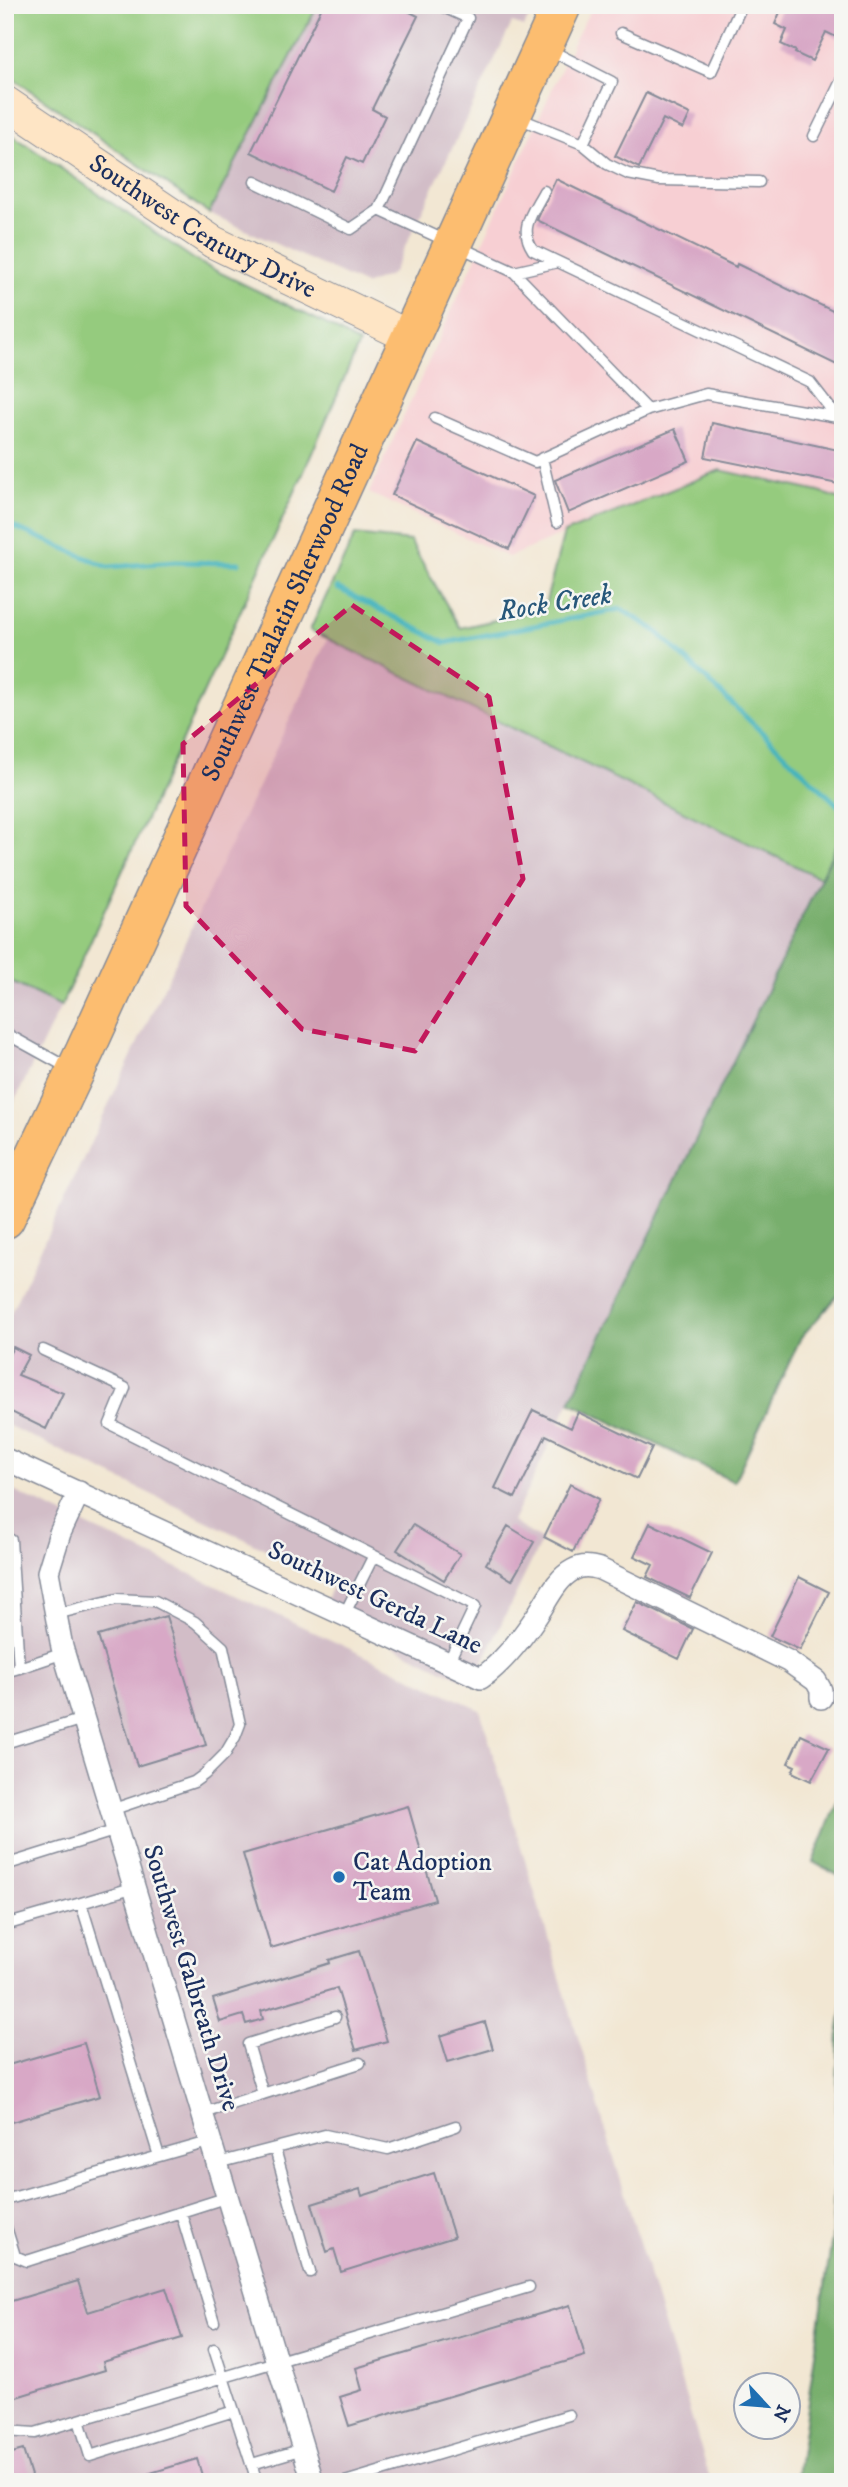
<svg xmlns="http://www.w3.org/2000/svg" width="848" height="2487" viewBox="0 0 848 2487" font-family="'IM FELL DW Pica',serif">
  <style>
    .built { fill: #f7cfd3 }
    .industrial { fill: #d2bdc7 }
    .green { fill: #95cb7e; stroke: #587d6e; stroke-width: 2 }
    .forest { fill: #78af6d; stroke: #4a6f66; stroke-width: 2 }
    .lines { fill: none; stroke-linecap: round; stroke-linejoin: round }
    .stream { stroke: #44b4bd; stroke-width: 5 }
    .building { fill: #d8a8c6 }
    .lane-casing { stroke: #868b98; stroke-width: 13 }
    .street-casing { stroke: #868b98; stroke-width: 24 }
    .secondary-casing { stroke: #868b98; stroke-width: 34 }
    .highway-casing { stroke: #868b98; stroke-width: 41 }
    .lane { stroke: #fff; stroke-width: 10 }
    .street { stroke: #fff; stroke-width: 21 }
    .secondary { stroke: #fee5c5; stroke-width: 32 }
    .highway { stroke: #fcbd6f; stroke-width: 38 }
    .marked { fill: #c2185b; fill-opacity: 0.2; stroke: #c2185b; stroke-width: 5; stroke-dasharray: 14 9; stroke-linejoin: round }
    .poi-dot { fill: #1f6fb2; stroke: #f6f6f2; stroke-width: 2.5 }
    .labels { text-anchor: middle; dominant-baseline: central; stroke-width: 5; stroke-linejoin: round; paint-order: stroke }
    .street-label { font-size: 26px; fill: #1b2f5e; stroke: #f6f6f2 }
    .poi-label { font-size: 26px; fill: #1b2f5e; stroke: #f6f6f2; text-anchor: start }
    .water-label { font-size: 28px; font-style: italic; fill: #27577a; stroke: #f6f6f2 }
  </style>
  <rect width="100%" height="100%" fill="#f6f6f2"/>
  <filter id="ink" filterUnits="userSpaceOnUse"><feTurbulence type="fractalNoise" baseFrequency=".0143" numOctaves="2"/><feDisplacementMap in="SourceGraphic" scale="14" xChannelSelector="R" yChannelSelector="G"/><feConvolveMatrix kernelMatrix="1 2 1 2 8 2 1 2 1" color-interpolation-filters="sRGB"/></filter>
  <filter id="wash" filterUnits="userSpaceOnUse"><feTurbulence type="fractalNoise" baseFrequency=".00686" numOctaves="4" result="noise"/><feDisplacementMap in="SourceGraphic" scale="28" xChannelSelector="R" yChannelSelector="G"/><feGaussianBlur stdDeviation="1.57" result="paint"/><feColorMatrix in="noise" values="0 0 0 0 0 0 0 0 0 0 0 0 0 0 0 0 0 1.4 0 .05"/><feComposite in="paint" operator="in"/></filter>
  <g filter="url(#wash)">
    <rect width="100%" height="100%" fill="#f2e7d3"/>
    <!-- built -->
    <path class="built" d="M593,5h250v495l-24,-8 -99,-22 -212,87 -139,-64 204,-450z"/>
    <!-- industrial -->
    <path class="industrial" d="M318,5h217l-11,22 -12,-4 -120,251 -27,11 -156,-72z
      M328,638l492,240 -308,644 30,18 -70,144 -151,-73 13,-29 -329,-158v-99z
      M5,979l56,27 -56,115z
      M5,1487l475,223 231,772h-706z"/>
    <!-- green -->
    <path class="green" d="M5,5h313l-109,208 -204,-140z
      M5,130l193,132 126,61 35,21 -57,132 -241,530 -56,-27z
      M720,470l99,22 24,8v332l-23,46 -510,-248 45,-95 55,6 50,87 84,-19 20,-76z"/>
    <!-- forest -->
    <path class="forest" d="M843,832v458l-42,47 -67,145 -164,-80z
      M843,1787v91l-30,-16z
      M843,2004v478h-47l36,-243 7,-209z"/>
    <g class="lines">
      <!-- stream -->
      <path class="stream" d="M5,523l103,44 67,-5 64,1
        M337,588l108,55 176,-34 34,21 188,180"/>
    </g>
    <g id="blocks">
      <!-- building -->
      <path class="building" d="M323,5h73l22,11 -46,93 13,7 -23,48 -15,-7 -16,34 -80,-39z
        M783,5h60v22l-5,11 -12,-6 -14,29 -17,-8 1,-2 -15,-7 6,-14 -12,-6z
        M646,93l44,21 -7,15 -20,-10 -24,49 -24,-12z
        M556,179l180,88 1,-3 106,52v52l-306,-148z
        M712,423l131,28v34l-138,-28z
        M675,429l14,32 -121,52 -13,-33z
        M417,442l117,54 -25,53 -117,-54z
        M13,1347l16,8 -11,20 45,18 -17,36 -41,-20v-47z
        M533,1410l38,18 7,-16 74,36 -15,31 -91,-44 -31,63 -20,-10z
        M570,1484l29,15 -26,53 -29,-15z
        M650,1523l62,30 -22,45 -43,-21 6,-12 -19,-9z
        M413,1525l47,29 -16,26 -47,-30z
        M508,1526l26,16 -22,38 -26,-16z
        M799,1577l30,15 -29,58 -30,-14z
        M637,1602l56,27 -14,30 -57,-28z
        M166,1616l40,129 -69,21 -39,-130z
        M801,1735l28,13 -18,33 -19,-9 3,-6 -7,-3z
        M408,1806l27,94 -164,48 -28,-94z
        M359,1951l28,90 -31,9 -19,-62 -76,23 2,8 -17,5 -3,-9 -23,7 -7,-23 117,-36 -1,-3z
        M485,2022l8,27 -45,13 -8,-26z
        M84,2043l16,53 -95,28v-58z
        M434,2173l20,64 -113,35 -7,-23 -7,3 -15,-48 48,-15 2,7z
        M78,2281l10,31 78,-24 16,50 -79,24 2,8 -95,29 -5,-15v-81z
        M570,2305l15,51 -236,70 -9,-29 22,-7 -6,-22z
        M23,2450l10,32h-28v-27z
        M197,2459l7,23h-70v-4z"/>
    </g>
  </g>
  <g filter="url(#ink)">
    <use href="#blocks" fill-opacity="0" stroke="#868b98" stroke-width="2"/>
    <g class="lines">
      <defs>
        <path id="lane" d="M439,5l29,13 -89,192 135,62 134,138 58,-16 137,24
          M621,33l90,39 31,-67
          M518,118l65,26 29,-62 -64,-33
          M814,136l29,-59
          M583,144l24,20 21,10 31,6 100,2
          M255,182l96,47 28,-19
          M544,191c-11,21 -26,37 -11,59l277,132 27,35
          M514,272l44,-10
          M435,418l100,44 113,-52
          M542,458l15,64
          M5,1033l65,36
          M43,1350l82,38 -15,36 365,182 -27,57
          M5,1537l6,3 8,128 45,-15
          M56,1614l61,-15 38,2 40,21 28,25 17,77 -5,13 -10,17 -20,20 -11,8 -83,28
          M344,1615l29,-58
          M5,1672l14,-4
          M5,1743l78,-24
          M5,1865l112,-35
          M81,1903l54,-16
          M5,1925l76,-22 78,253
          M263,2094l-15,-50 87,-27
          M203,2113l157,-50
          M275,2149l35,123
          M218,2163l107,-28 63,14 68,-23
          M5,2200l207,-59
          M181,2213l33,109
          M5,2224l10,32 12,5 201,-64
          M214,2349l43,133
          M79,2420l11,36 144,-45
          M5,2431l30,2 494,-146
          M252,2464l51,-15
          M345,2482l224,-67"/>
        <path id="street" d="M5,1459l476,219c22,-15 40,-39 55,-61 11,-16 20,-38 37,-47 9,-5 17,-4 27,-1l188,92 28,20 5,9v8
          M79,1492l-19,41 -12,39 14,75 251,835"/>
        <g id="secondary">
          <path id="s1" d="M5,102l208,140 197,95"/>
        </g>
        <g id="highway">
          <path id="s2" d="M5,1219l80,-168 477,-1046"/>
        </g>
      </defs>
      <!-- lane casing -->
      <use href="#lane" class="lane-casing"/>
      <!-- street casing -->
      <use href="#street" class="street-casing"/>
      <!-- secondary casing -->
      <use href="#secondary" class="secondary-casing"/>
      <!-- highway casing -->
      <use href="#highway" class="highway-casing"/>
      <!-- lane -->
      <use href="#lane" class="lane"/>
      <!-- street -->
      <use href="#street" class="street"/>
      <!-- secondary -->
      <use href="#secondary" class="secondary"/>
      <!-- highway -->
      <use href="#highway" class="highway"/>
    </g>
  </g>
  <!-- marked area -->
  <path class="marked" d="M352,605l137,92 34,182 -108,172 -113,-22 -116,-123 -3,-162z"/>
  <!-- markers -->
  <circle class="poi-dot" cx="339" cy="1877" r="7"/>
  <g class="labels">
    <!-- street labels -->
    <g class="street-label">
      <text stroke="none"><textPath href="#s1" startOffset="234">Southwest Century Drive</textPath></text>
      <text stroke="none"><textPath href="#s2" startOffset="668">Southwest Tualatin Sherwood Road</textPath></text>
      <text transform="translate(375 1598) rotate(25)">Southwest Gerda Lane</text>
      <text transform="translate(191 1978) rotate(73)">Southwest Galbreath Drive</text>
    </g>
    <!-- poi labels -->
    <g class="poi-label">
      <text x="353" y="1862">Cat Adoption<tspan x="353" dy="30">Team</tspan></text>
    </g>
    <!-- water labels -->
    <g class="water-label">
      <text transform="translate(555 603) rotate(-9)">Rock Creek</text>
    </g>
  </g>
  <!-- margin -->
  <rect width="848" height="2487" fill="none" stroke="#f6f6f2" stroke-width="28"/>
  <!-- north arrow -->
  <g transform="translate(767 2406) rotate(116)"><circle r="33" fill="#f6f6f2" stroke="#9ea6b7" stroke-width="2"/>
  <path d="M0-5L12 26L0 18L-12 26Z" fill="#1f6fb2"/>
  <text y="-10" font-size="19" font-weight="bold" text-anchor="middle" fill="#1b2f5e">N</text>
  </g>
</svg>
